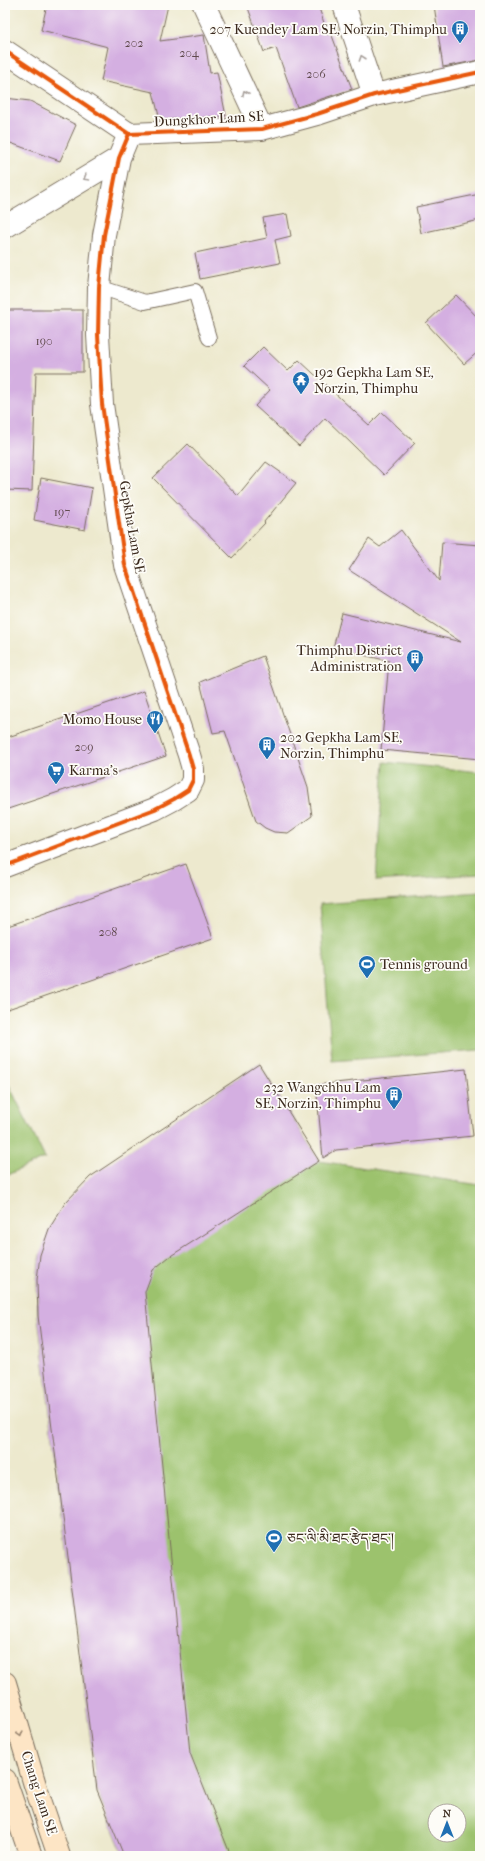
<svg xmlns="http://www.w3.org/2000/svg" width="485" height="1861" viewBox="0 0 485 1861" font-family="'IM FELL French Canon','Noto Serif Tibetan',serif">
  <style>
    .green { fill: #9cc26d; stroke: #6c7646; fill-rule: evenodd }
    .building { fill: #d4afe1 }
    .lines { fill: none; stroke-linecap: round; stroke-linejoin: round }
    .service-casing { stroke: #796d5c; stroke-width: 16 }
    .minor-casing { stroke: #796d5c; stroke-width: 24 }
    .secondary-casing { stroke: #796d5c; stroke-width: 24 }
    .service { stroke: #fff; stroke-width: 14 }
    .minor { stroke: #fff; stroke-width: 22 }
    .secondary { stroke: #fde5c5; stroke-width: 22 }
    .cycleway-casing { stroke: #fdfcf7; stroke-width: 6 }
    .cycleway { stroke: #e8590c; stroke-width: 4 }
    .oneway { stroke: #a79f9a }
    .oneway2 { stroke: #9c8872 }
    .labels { text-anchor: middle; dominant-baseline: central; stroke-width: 3.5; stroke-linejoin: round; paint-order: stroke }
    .number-label { font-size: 12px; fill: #614b4f }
    .poi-label { font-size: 14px; fill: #3b2a1e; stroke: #fdfcf7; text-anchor: start }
    .street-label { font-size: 14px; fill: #3b2a1e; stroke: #fdfcf7 }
  </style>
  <rect width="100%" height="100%" fill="#fdfcf7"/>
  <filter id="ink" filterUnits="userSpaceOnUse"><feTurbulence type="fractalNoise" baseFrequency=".025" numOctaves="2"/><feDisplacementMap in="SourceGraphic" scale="8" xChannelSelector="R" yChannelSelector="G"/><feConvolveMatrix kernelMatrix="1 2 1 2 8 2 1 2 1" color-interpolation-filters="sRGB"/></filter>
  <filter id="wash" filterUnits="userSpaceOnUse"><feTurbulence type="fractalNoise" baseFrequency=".012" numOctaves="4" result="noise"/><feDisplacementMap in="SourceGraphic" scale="16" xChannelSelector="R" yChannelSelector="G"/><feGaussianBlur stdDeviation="0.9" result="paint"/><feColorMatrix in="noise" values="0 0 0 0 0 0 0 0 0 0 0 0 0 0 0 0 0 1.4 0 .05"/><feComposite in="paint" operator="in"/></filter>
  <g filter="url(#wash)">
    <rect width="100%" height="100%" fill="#ede9ce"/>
    <!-- green -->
    <path class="green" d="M384,762l96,10v102l-104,7z
      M480,892v158l-148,11 -12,-157z
      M259,1064l60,97 161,24v671h-356l-27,-66 -59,-474 -1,-36 3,-25 78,-96zM435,1811h24v24h-24z
      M5,1077l40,81 -40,18z"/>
    <g id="blocks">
      <!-- building -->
      <path class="building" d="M47,5h121l-8,36 44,-6 6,38 7,-1 9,44 -66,4 -7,-28 -52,-11 7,-34 -67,-17z
        M247,5h71l10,30 3,-2 21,56 -55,18 -21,-59 -12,4z
        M434,5h46v55l-37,7z
        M5,98l25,3 46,24 -16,36 -55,-20z
        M480,194v26l-59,13 -5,-26z
        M287,214l4,22 -16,4 5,23 -80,16 -5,-26 72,-15 -4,-20z
        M456,295l24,25v30l-16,14 -38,-41z
        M5,310h78v62h-47l-4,119 -27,-1z
        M263,347l25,24 11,-11 70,65 13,-13 33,31 -31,32 -59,-57 -26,28 -44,-40 15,-16 -26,-24z
        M188,444l50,52 28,-34 30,21 -32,39 1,1 -33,35 -79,-80z
        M41,478l51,10 -7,42 -51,-10z
        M401,530l38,51 3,-39 38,3v214l-99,-9 8,-89 -56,-13 9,-35 119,29 -112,-72 20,-31 11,8z
        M263,656l45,131 4,29 -24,17 -14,-1 -9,-4 -9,-7 -31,-90 -12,2 -13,-51z
        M144,691l22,65 -161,54v-72z
        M186,864l27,74 -208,72v-83z
        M259,1064l60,97 -150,96 -16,13 -8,22 45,461 41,103h-107l-27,-66 -59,-474 -1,-36 3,-25 9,-26 16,-26 25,-26z
        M466,1069l7,67 -137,14 -13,8 -7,-73z"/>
    </g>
  </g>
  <g filter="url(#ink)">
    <use href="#blocks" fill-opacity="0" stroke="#796d5c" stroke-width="1"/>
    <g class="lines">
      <defs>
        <path id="service" d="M99,287l46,15 50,-11 14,47"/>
        <path id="minor" d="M204,5l58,124
          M344,5l30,90
          M5,51l124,83 133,-5 55,-15 57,-19 106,-23
          M5,227l114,-69
          M5,866l150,-57 19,-10 14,-9 5,-10v-11l-4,-14 -64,-190 -23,-161 -4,-69 1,-48 5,-52 15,-77 10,-24"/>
        <path id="secondary" d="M5,1683l30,102 24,71
          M5,1780l26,76"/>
      </defs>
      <!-- service casing -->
      <use href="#service" class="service-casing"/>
      <!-- minor casing -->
      <use href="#minor" class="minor-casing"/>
      <!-- secondary casing -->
      <use href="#secondary" class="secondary-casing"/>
      <!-- service -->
      <use href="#service" class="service"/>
      <!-- minor -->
      <use href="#minor" class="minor"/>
      <!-- secondary -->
      <use href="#secondary" class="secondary"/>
      <defs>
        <path id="cycleway" d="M5,51l124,83 133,-5 55,-15 57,-19 106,-23
          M5,866l150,-57 19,-10 14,-9 5,-10v-11l-4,-14 -64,-190 -23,-161 -4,-69 1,-48 5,-52 15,-77 10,-24"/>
      </defs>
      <!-- cycleway casing -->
      <use href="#cycleway" class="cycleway-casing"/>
      <!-- cycleway -->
      <use href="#cycleway" class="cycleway"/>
    </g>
    <!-- one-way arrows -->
    <defs><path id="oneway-chevron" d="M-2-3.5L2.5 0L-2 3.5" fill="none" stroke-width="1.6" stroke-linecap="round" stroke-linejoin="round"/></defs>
    <g class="oneway">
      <use href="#oneway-chevron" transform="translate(362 58) rotate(-109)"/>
      <use href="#oneway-chevron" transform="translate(245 93) rotate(-115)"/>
      <use href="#oneway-chevron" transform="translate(86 178) rotate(149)"/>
    </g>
    <use class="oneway2" href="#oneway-chevron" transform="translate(20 1734) rotate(74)"/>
  </g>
  <!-- icons -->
  <defs>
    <symbol id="building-pin" viewBox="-11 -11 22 30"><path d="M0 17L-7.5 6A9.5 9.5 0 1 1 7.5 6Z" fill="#1f6fb2" stroke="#fdfcf7"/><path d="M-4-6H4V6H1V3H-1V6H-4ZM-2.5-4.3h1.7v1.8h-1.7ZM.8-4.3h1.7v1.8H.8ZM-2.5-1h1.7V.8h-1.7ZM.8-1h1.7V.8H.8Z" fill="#fff"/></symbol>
    <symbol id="temple-pin" viewBox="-11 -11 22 30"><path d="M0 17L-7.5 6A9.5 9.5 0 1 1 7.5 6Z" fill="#1f6fb2" stroke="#fdfcf7"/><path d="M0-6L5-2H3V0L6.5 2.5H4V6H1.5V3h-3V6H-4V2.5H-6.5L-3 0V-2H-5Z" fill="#fff"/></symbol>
    <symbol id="restaurant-pin" viewBox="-11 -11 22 30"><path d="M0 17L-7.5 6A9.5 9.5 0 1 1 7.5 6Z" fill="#1f6fb2" stroke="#fdfcf7"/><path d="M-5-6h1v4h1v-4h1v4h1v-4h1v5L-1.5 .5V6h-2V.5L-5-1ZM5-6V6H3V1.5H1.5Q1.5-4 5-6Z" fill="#fff"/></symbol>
    <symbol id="supermarket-pin" viewBox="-11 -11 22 30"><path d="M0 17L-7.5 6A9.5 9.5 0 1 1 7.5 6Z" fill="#1f6fb2" stroke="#fdfcf7"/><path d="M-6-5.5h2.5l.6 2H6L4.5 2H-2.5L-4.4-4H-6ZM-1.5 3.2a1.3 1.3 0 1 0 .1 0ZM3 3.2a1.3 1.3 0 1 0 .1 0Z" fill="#fff"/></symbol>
    <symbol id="stadium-pin" viewBox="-11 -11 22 30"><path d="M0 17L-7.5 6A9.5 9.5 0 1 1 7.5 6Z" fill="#1f6fb2" stroke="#fdfcf7"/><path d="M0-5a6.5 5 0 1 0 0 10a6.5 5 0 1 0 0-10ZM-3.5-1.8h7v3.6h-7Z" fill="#fff"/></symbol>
  </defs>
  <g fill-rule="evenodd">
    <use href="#building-pin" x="450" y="19" width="20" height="27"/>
    <use href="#temple-pin" x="291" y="370" width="20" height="27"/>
    <use href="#building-pin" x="405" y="648" width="20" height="27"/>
    <use href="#restaurant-pin" x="145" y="709" width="20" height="27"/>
    <use href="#building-pin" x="257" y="735" width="20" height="27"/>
    <use href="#supermarket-pin" x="46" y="760" width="20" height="27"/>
    <use href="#stadium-pin" x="357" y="954" width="20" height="27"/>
    <use href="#building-pin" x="384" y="1085" width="20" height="27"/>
    <use href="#stadium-pin" x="264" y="1528" width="20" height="27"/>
  </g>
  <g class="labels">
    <!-- number labels -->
    <g class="number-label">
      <text x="134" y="43">202</text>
      <text x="189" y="53">204</text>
      <text x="316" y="74">206</text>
      <text x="44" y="341">190</text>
      <text x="62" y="512">197</text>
      <text x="84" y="747">209</text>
      <text x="108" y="932">208</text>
    </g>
    <!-- poi labels -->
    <g class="poi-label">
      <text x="447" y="29" text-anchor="end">207 Kuendey Lam SE, Norzin, Thimphu</text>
      <text x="314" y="372">192 Gepkha Lam SE,<tspan x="314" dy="16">Norzin, Thimphu</tspan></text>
      <text x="402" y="650" text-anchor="end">Thimphu District<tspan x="402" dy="16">Administration</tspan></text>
      <text x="142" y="719" text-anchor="end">Momo House</text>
      <text x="280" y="737">202 Gepkha Lam SE,<tspan x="280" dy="16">Norzin, Thimphu</tspan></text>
      <text x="69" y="770">Karma's</text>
      <text x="380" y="964">Tennis ground</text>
      <text x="381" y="1087" text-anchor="end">232 Wangchhu Lam<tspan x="381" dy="16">SE, Norzin, Thimphu</tspan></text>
      <text x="287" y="1538">ཅང་ལི་མི་ཐང་རྩེད་ཐང་།</text>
    </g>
    <!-- street labels -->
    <g class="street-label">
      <text transform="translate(209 119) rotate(-3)">Dungkhor Lam SE</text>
      <text transform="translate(132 527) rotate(80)">Gepkha Lam SE</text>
      <text transform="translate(39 1793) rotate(72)">Chang Lam SE</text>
    </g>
  </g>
  <!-- margin -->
  <rect width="485" height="1861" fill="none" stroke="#fdfcf7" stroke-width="20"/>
  <!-- north arrow -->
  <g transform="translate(447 1823)"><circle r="19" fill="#fdfcf7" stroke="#afa8a0"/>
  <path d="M0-3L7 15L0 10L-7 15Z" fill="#1f6fb2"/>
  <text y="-6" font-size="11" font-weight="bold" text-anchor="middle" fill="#3b2a1e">N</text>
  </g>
</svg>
